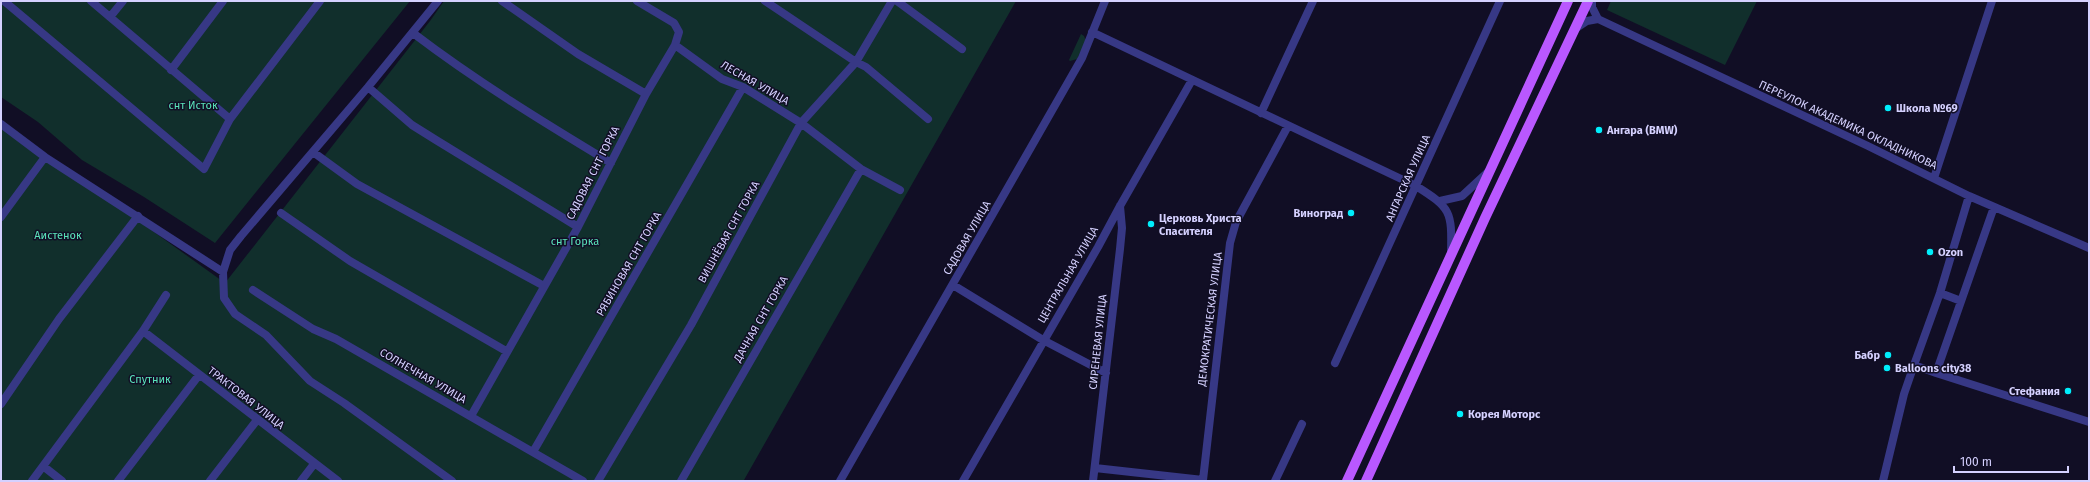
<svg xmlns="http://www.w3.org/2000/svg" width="2090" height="482" viewBox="0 0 2090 482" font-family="'Fira Sans',sans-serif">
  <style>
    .green { fill: #112f2c }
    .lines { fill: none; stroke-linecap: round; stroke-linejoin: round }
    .street { stroke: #373885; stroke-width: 8 }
    .primary { stroke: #b958ff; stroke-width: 10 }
    .poi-dot { fill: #00eefc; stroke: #110e25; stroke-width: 1.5 }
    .labels { text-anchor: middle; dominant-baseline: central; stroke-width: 3; stroke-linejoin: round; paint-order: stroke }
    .street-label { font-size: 11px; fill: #d5d1ff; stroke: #110e25 }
    .park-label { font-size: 11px; fill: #5ae3ba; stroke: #110e25 }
    .poi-label { font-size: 11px; font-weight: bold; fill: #d5d1ff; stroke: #110e25; text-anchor: start }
  </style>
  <rect width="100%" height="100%" fill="#110e25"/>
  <!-- green -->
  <path class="green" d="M1,1h409l-195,242 -71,-46 -62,-37 -44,-38 -37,-25z
    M444,1h572l-272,479 1,1h-744v-359l224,161 205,-262z
    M1611,1h146l-32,64 -118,-55z
    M1081,34l3,2 2,5 -9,18 -7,2 -1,-1z"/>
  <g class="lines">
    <!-- street -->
    <path class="street" d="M4,1l200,168 26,-50 90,-118
      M91,1l139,118
      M502,1l76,53 68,40
      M637,1l37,22 5,9 -4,13 47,34 21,8 58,36 60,46 39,21
      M765,1l91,61 10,5 62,52
      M897,1l65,48
      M1592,1v6l6,12
      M110,17l13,-16
      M1598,19l270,127 101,50 120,52
      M1575,29l12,-8 11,-2
      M1092,32l324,154c35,22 36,25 35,67
      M413,33c63,48 130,89 198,130
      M171,70l52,-69
      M368,87l44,38 24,15 142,87
      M1261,113l52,-112
      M1,124l44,33 178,115 1,26 11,16 31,21 44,46 34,22 108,78
      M313,152l44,32 187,102
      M1934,178l58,-177
      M1440,201l22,-5 26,-24
      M1994,207l-58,166 153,49
      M281,213l69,48 156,90
      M1,217l44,-60
      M223,272l7,-22 11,-14 127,-149 70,-86
      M953,285l90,55 63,33
      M253,290l60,39 23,10 247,142
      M1940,293l21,8
      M143,331l195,150
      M1335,363l165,-362
      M1914,365l26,-72 29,-97
      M1,404l58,-85 79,-103
      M471,416l107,-189 68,-133 29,-49
      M533,452l210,-365
      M43,466l19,15
      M1095,468l108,12 27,-237 6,-21 52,-96
      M32,481l111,-150 23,-36
      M118,481l81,-106
      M210,481l47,-61
      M301,481l13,-17
      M598,481l93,-156 110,-202 55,-61 36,-61
      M681,481l180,-312
      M840,481l242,-423 23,-57
      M963,481l135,-234 22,-41 72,-126
      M1093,481l27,-232 2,-21 -2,-22
      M1275,481l27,-57
      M1883,481l21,-87 10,-29 22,8"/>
    <!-- primary -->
    <path class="primary" d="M1347,481l221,-480
      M1366,481l119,-263 103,-217"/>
  </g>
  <!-- markers -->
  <g class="poi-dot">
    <circle cx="1888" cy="108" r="4"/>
    <circle cx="1599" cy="130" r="4"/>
    <circle cx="1351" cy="213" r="4"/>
    <circle cx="1151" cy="224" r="4"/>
    <circle cx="1930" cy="252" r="4"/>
    <circle cx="1888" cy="355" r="4"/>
    <circle cx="1887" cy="368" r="4"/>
    <circle cx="2068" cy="391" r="4"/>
    <circle cx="1460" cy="414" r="4"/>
  </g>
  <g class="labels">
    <!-- street labels -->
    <g class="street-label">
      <text transform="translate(755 83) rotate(30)">ЛЕСНАЯ УЛИЦА</text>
      <text transform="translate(1848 125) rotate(25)">ПЕРЕУЛОК АКАДЕМИКА ОКЛАДНИКОВА</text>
      <text transform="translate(593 173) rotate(-63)">САДОВАЯ СНТ ГОРКА</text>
      <text transform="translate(1408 178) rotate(-66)">АНГАРСКАЯ УЛИЦА</text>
      <text transform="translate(729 232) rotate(-61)">ВИШНЁВАЯ СНТ ГОРКА</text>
      <text transform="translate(967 238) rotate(-60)">САДОВАЯ УЛИЦА</text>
      <text transform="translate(629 264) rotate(-60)">РЯБИНОВАЯ СНТ ГОРКА</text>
      <text transform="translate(1068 275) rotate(-60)">ЦЕНТРАЛЬНАЯ УЛИЦА</text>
      <text transform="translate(761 319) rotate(-60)">ДАЧНАЯ СНТ ГОРКА</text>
      <text transform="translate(1210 319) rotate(-83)">ДЕМОКРАТИЧЕСКАЯ УЛИЦА</text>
      <text transform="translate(1098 342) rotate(-84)">СИРЕНЕВАЯ УЛИЦА</text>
      <text transform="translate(423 376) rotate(30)">СОЛНЕЧНАЯ УЛИЦА</text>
      <text transform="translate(246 398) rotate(38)">ТРАКТОВАЯ УЛИЦА</text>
    </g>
    <!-- park labels -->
    <g class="park-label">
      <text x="193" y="105">снт Исток</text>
      <text x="58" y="235">Аистенок</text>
      <text x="575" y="241">снт Горка</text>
      <text x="150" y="379">Спутник</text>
    </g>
    <!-- poi labels -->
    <g class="poi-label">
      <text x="1896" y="108">Школа №69</text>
      <text x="1607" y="130">Ангара (BMW)</text>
      <text x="1343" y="213" text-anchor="end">Виноград</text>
      <text x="1159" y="218">Церковь Христа<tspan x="1159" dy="13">Спасителя</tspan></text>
      <text x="1938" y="252">Ozon</text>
      <text x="1880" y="355" text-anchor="end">Бабр</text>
      <text x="1895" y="368">Balloons city38</text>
      <text x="2060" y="391" text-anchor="end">Стефания</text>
      <text x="1468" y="414">Корея Моторс</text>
    </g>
  </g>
  <!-- border -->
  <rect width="2090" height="482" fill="none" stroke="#d5d1ff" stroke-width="4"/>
  <!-- scale -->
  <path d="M1954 466v6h114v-6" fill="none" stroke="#d5d1ff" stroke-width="2"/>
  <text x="1960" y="466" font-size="12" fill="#d5d1ff" stroke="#110e25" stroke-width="3" paint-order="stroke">100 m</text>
</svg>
